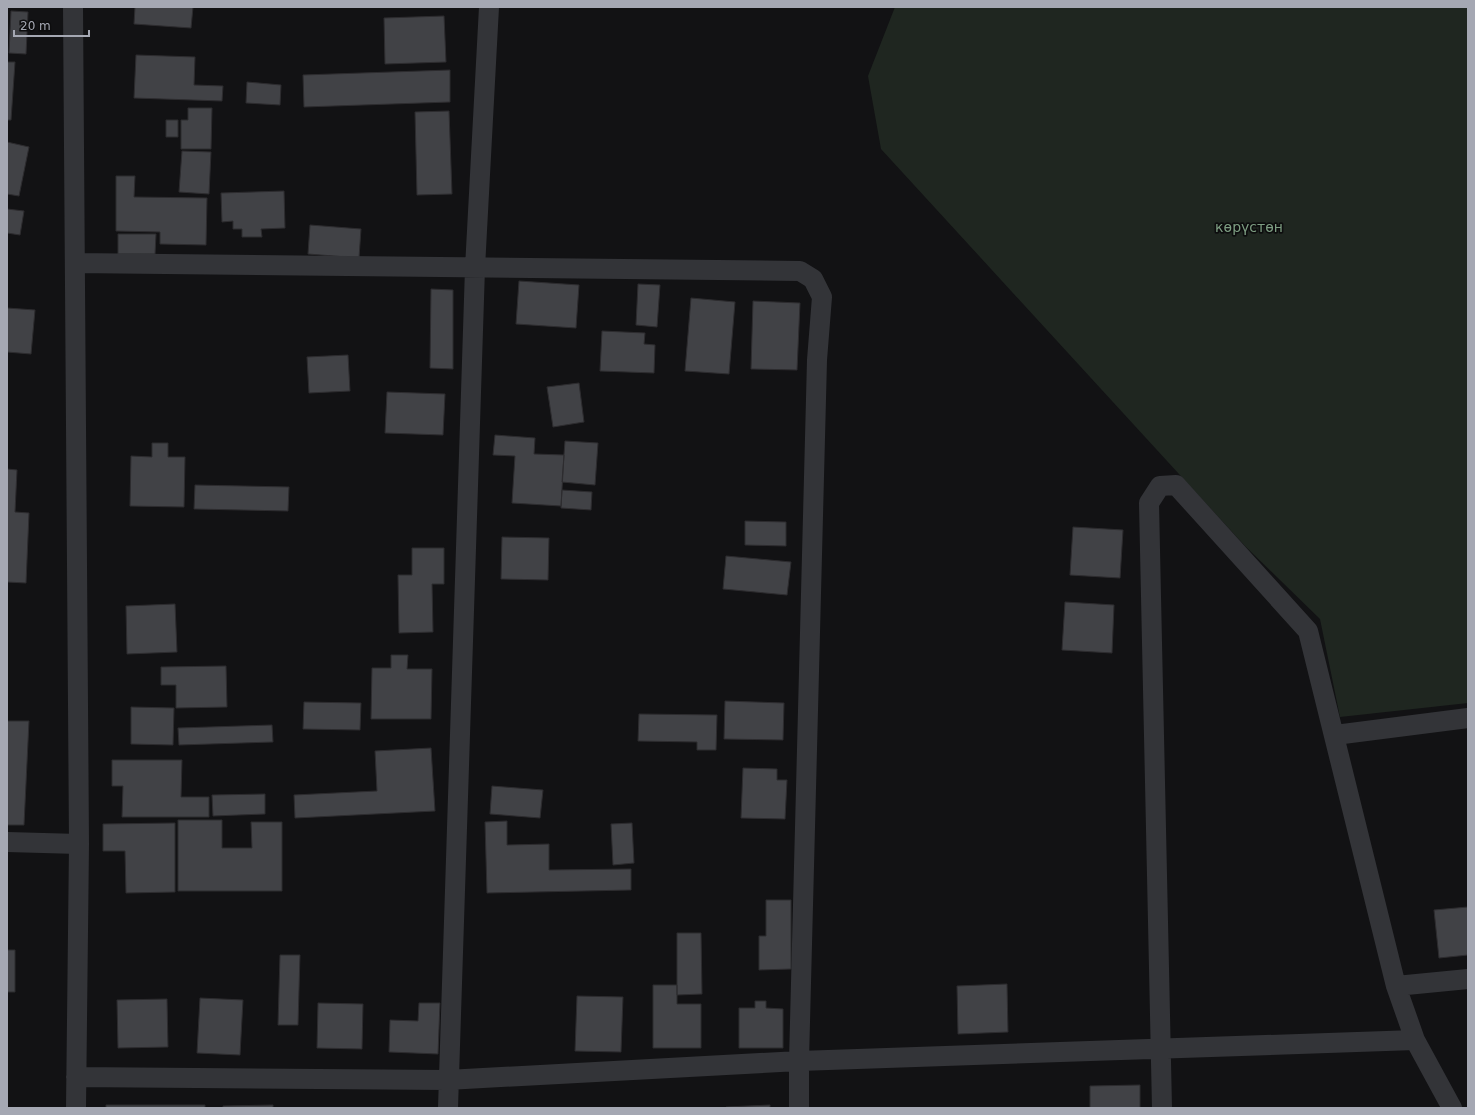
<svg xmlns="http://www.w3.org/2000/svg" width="1475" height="1115" viewBox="0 0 1475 1115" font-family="'DejaVu Sans',sans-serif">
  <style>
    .green { fill: #1f2620 }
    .building { fill: #414246; stroke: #2d2c2f }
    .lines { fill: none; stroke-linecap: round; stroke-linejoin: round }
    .minor { stroke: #333438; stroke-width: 20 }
    .labels { text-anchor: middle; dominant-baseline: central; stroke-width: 3.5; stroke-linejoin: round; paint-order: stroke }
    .park-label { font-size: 14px; fill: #7d9d82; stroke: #0d0d0e }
  </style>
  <rect width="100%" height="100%" fill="#121214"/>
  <!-- green -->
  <path class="green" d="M895,7h573v696l-128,14 -20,-98 -75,-73 -364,-397 -13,-73z"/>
  <!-- building -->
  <path class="building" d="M135,7h58l-2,21 -57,-4z
    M11,11l17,1 -2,42 -17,-1z
    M444,16l2,46 -61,2 -1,-46z
    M136,55l59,2 -1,28 29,1 -1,15 -88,-3z
    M7,62h8l-4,58h-4z
    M450,70v32l-146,5 -1,-32z
    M247,82l34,3 -1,20 -34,-2z
    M188,108h24l-1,41h-30v-29h7z
    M449,111l3,83 -35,1 -2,-83z
    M166,120h12v17h-12z
    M7,142l22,5 -10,49 -12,-2z
    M182,151l29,1 -2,42 -30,-2z
    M116,176h19l-1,21 73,1 -1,47 -46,-1v-12l-44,-1z
    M284,191l1,37 -24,1 1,8h-20v-8h-9v-8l-11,1 -1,-29z
    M7,209l17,2 -4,24 -13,-2z
    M310,225l51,4 -2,29 -51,-4z
    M118,234h38l-1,20h-37z
    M519,281l60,4 -3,43 -60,-4z
    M638,284l22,1 -3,42 -21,-2z
    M431,289l22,1v79l-23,-1z
    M691,298l44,4 -6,72 -44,-3z
    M753,301l47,2 -3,67 -46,-1z
    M7,308l28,2 -4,44 -24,-2z
    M602,331l43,2 -1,11 11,1 -1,28 -54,-2z
    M348,355l2,36 -41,2 -2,-36z
    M579,383l5,39 -31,5 -6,-40z
    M387,392l58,2 -2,41 -58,-2z
    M495,435l40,3 -1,16 30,1 -3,51 -49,-3 3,-47 -22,-1z
    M565,441l33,2 -3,42 -33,-3z
    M152,443h16v14h17l-1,50 -54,-1 1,-50 21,1z
    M7,469l10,1 -2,42 14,1 -3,70 -19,-1z
    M195,485l94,2 -1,24 -94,-2z
    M562,490l30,2 -1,18 -30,-2z
    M745,521l41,1v24l-41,-1z
    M1073,527l50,3 -3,48 -50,-3z
    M502,537l47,1 -1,42 -47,-1z
    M412,548h32v36h-12l1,48 -34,1 -1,-58h14z
    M726,556l65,6 -4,33 -64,-6z
    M1065,602l49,3 -2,48 -50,-3z
    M175,604l2,48 -50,2 -1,-48z
    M391,655h17l-1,14h25l-1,50h-60l1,-51h19z
    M226,666l1,41 -51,1v-23h-15v-18z
    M725,701l59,2 -1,37 -59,-1z
    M304,702l57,1 -1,27 -57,-1z
    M131,707l43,1 -1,37 -42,-1z
    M639,714l78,1 -1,35h-19v-8l-59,-1z
    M7,721h22l-5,104h-17z
    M272,725l1,17 -94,3 -1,-17z
    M431,748l4,63 -140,7 -1,-23 83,-4 -2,-40z
    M112,760h70l-1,37h28v20h-87l1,-31h-11z
    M743,768l34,1v11h10l-2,39 -44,-1z
    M492,786l51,4 -3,28 -50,-4z
    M265,794v20l-52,2 -1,-21z
    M178,820h44v28h30l-1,-26h31v69h-104z
    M507,821v24l42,-1v26l82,-1v21l-144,3 -2,-71z
    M175,823v69l-49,1 -1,-42h-22v-27z
    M632,823l2,40 -21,2 -2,-41z
    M766,900h25v69l-32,1v-34h7z
    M1468,907v48l-29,3 -5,-48z
    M677,933h24l1,61 -25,1z
    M7,950h8v42h-8z
    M280,955h20l-2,70h-20z
    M1007,984l1,48 -50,2 -1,-48z
    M653,985h24v19h24v44h-48z
    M577,996l46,1 -2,55 -46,-1z
    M200,998l43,2 -3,55 -43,-2z
    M167,999l1,48 -50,1 -1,-48z
    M755,1001h11v7l17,1v39h-44v-40h16z
    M318,1003l45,1 -1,45 -45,-1z
    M419,1003h21l-2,51 -49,-2 1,-32 28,1z
    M1140,1085v23h-50v-22z
    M106,1105h99v3h-99z
    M273,1105v3h-50v-2z
    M770,1105v3h-44v-1z"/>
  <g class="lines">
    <!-- minor -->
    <path class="minor" d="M73,7l6,837 -3,264
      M75,263l725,8 13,8 9,18 -5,63 -18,701v47
      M1335,735l133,-17
      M7,842l72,2
      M1396,986l72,-7
      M76,1077l371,3 352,-19 616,-21
      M448,1108l27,-840 14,-261
      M1162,1108l-13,-605 11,-17 16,-1 132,146 88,355 19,54 37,68"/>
  </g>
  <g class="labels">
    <!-- park labels -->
    <g class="park-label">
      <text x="1249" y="227">көрүстөн</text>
    </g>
  </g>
  <!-- border -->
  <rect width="1475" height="1115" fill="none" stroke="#a5a8b3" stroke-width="16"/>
  <!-- scale -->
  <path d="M14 30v6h75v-6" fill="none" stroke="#a5a8b3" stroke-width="2"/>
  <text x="20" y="30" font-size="12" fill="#a5a8b3" stroke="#0d0d0e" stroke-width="3" paint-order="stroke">20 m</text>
</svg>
